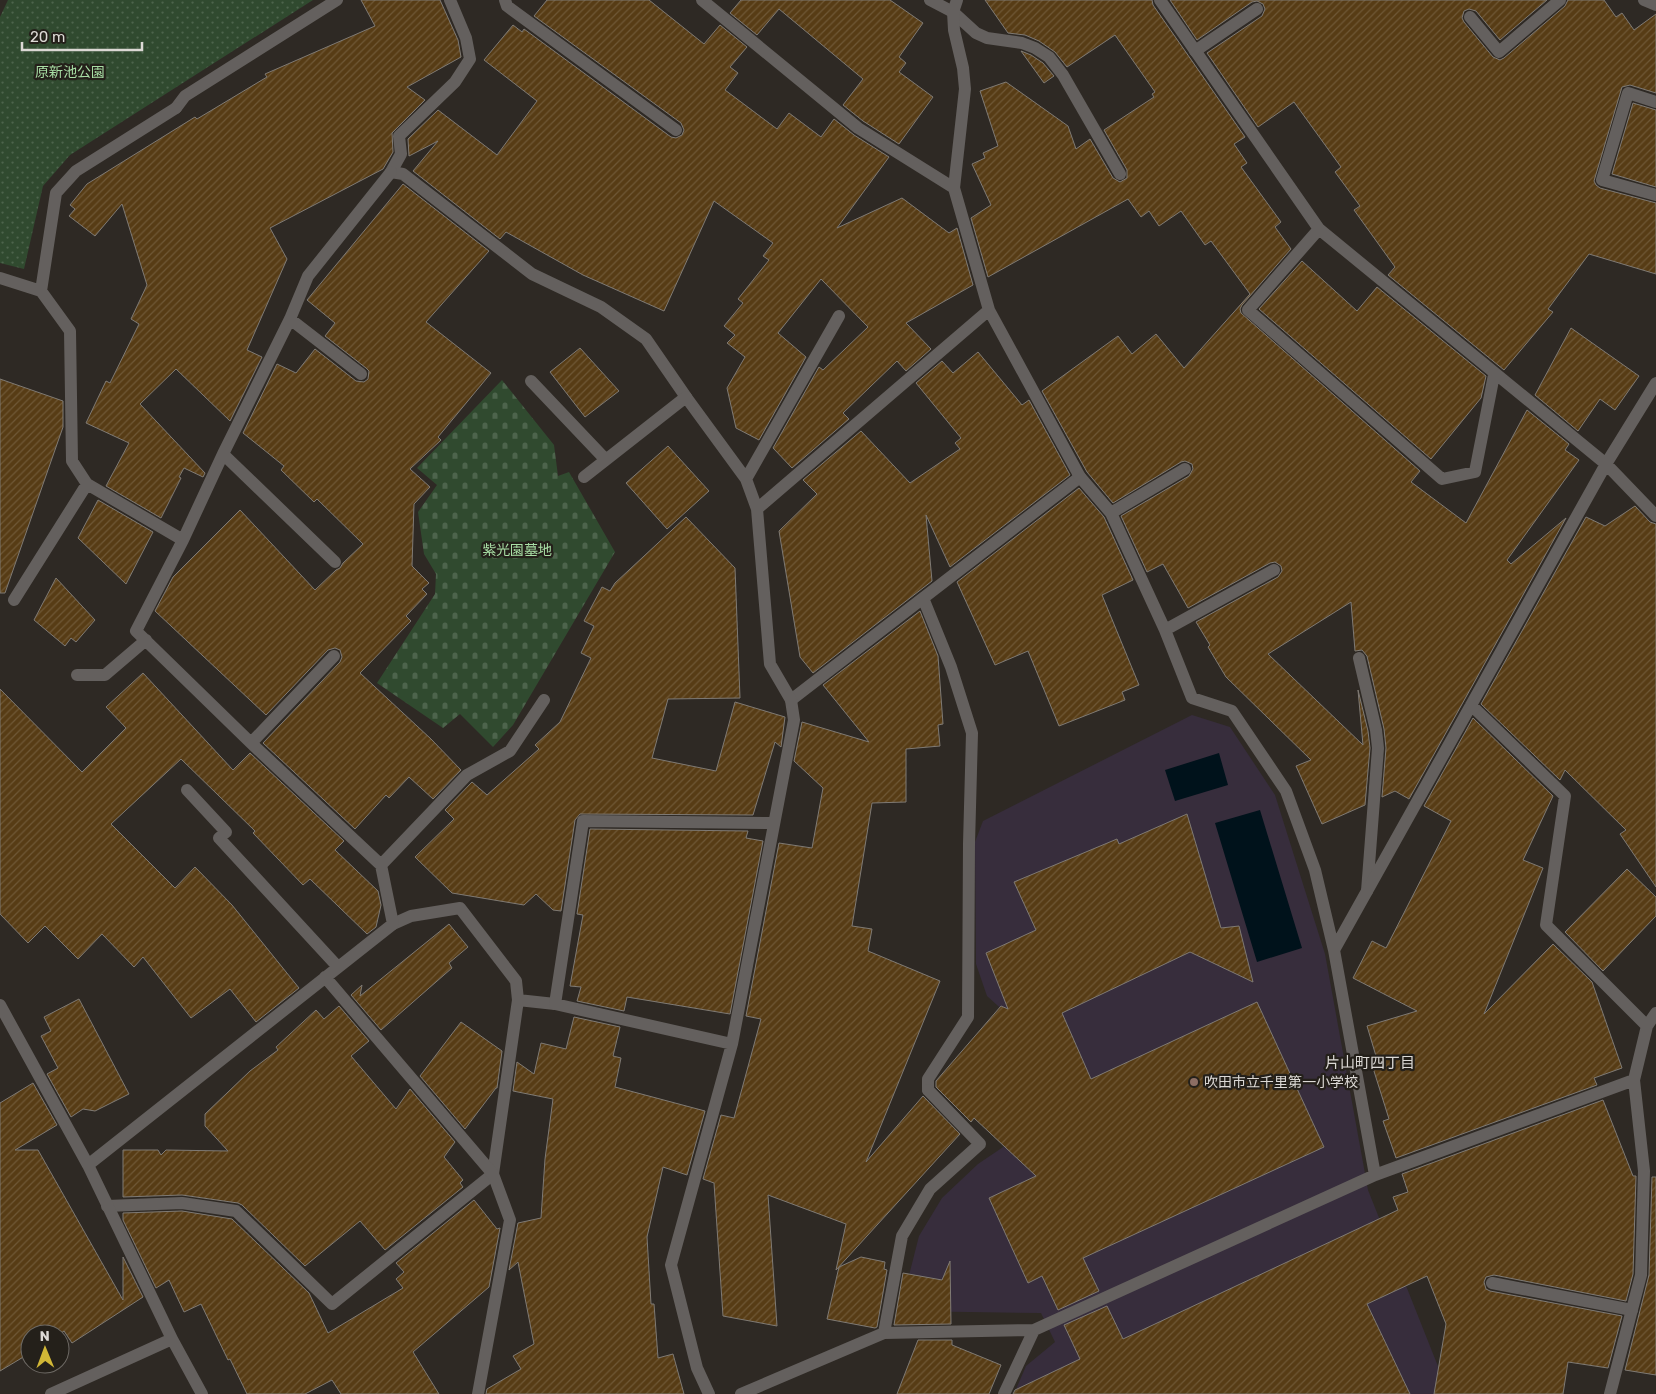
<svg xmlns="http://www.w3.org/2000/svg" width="1656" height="1394" viewBox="0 0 1656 1394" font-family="Rubik,'Noto Sans JP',sans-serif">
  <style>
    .education { fill: #372d3c }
    .grass { fill: url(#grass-dots) }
    .cemetery { fill: url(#cemetery-stones) }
    .water { fill: #00121b }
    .building { fill: url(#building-hatch); stroke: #7f7a74 }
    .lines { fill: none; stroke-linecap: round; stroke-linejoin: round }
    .lane { stroke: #64605e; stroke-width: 12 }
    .street { stroke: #64605e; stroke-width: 12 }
    .education-dot { fill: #8d6e63; stroke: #24201a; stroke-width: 2 }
    .labels { text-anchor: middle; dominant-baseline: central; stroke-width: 4.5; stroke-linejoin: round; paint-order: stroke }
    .park-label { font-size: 14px; fill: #a8dea5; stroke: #24201a }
    .poi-label { font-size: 14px; fill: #dcd9d5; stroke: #24201a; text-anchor: start }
    .neighbourhood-label { font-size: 15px; fill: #dcd9d5; stroke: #24201a }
  </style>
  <defs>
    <pattern id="grass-dots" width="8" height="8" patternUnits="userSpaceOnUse" patternTransform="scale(1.25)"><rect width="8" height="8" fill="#304a2f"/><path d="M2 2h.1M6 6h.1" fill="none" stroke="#4d644c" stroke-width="1.8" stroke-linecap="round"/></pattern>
    <pattern id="cemetery-stones" width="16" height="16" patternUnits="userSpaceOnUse" patternTransform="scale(1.25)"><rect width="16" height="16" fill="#304a2f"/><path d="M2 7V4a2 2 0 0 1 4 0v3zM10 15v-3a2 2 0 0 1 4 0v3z" fill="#4d644c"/></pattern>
    <pattern id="building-hatch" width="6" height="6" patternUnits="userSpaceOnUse" patternTransform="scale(1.25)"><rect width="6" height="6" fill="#573c15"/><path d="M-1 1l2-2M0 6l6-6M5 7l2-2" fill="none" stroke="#6f5836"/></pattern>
  </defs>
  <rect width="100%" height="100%" fill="#2e2924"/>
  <!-- education -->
  <path class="education" d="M1192,715l38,12 45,68 50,159 43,236 81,204h-435l12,-28 29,-24 -14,-29 -141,-2 19,-75 23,-38 36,-34 62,-42 -2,-80 -51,-46 -11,-32 -1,-122 8,-21z"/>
  <!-- grass -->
  <path class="grass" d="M8,0h305l-243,155 -27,31 -19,83 -24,-6v-246z"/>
  <!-- cemetery -->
  <path class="cemetery" d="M502,380l52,65 4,31 11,-4 46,80 -102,173 -20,22 -33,-33 -17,14 -66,-45 58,-89 1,-20 -12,-20 -6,-42 19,-27 -20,-17z"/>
  <!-- water -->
  <path class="water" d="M1219,753l9,32 -53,16 -10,-31z
    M1260,810l42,138 -45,14 -42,-139z"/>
  <!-- building -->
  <path class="building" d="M361,0h79l18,40 3,17 -54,30 18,13 -33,33 1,19 -10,17 -113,59 17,31 -40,91 15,7 -32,64 -54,-52 -36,35 65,69 -2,4 -19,-9 -5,9 2,1 -20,40 -55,-32 23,-43 -43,-20 20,-42 4,2 29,-59 -8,-5 16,-34 -25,-81 -27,32 -26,-20 6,-7 -5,-4 17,-21 108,-67 2,2 70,-42 -2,-3 110,-48z
    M547,0h102l55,44 16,-19 27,22 -17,20 8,6 -13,17 52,39 12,-16 32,24 13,-18 20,16 35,22 -52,71 65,-30 47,35 8,-5 16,57 -67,38 25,26 -25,22 -9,-10 -54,52 6,6 -57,49 -19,-20 46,-81 4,3 45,-43 -47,-48 -43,54 28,24 -47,83 -23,-12 -9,-40 18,-31 -18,-14 8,-8 -11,-9 19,-23 -5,-4 31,-39 -6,-4 10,-13 -59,-42 -50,110 -81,-36 -77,-43 -6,7 -87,-68 25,-30 -29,15 -1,-17 30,-29 59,45 40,-54 -53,-41 29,-35 9,7 2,-3 147,108 5,1 6,-3 2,-5 -3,-7 -147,-107z
    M741,0h149l33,23 -24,34 7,6 -7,9 34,25 -34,47 -36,-23 -20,-16 20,-26 -84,-70 -22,26 -27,-22z
    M985,0h167l1,5 92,132 -11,7 13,19 -6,4 40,55 -6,5 16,22 -49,56 -2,4 1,4 179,158 -9,11 55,41 61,-113 42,34 -4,6 14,10 -72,100 4,4 55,-46 -157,281 -14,-8 -13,6 4,-49 -2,-19 -17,-73 -5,-6 -7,1 -4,-49 -83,52 95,91 -5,-55 10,41 2,17 -5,57 -43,19 -26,-58 15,-6 -85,-83 -18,-30 2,-2 -14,-23 82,-45 4,-6 -1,-5 -6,-4 -5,1 -82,45 -25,-44 -16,8 -26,-56 68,-40 4,-7 -1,-5 -7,-3 -4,1 -68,41 -26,-31 -45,-81 76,-55 14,18 24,-20 28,34 66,-74 -39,-53 -6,4 -24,-34 -22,15 -10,-15 -8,6 -13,-18 -140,78 -17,-59 20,-13 -19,-41 13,-6 -2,-5 15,-7 -18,-55 26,-9 62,44 8,23 14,-10 23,39 7,4 7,-4v-8l-23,-40 50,-33 -2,-3 3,-2 -40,-57 -48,32 -12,-15 -16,-11 -14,-6 -17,-2z
    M1170,0h377l-47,40 -24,-29 -7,-2 -5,2 -2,7 2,4 29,35 7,3 4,-2 61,-52 3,-6h36l12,17 6,-4 12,17 22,-16v79l-26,-8 -8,2 -28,94 2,4 4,3 56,15v71l-67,-20 -41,55 5,3 -49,58 -116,-95 7,-8 -41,-57 6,-4 -25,-34 6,-5 -47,-65 -36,25 -51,-74 55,-37 3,-7 -2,-5 -6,-3 -5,1 -55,38z
    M1021,51l10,4 12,8 11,13 -10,7z
    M1633,103l23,7v77l-44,-13z
    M403,184l86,67 -63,71 65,51 -53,64 3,3 -31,29 20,18 -16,17 -2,62 17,17 -7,6 5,5 -21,22 5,5 -51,52 71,66 30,31 -28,29 -24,-22 -20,21 -3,-3 -31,34 -92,-86 77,-81 2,-5 -2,-7 -5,-2 -7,2 -62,65 -111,-104 18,-34 67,-67 75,80 21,-20 4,-2 3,-5 20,-19 -46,-45 -3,3 -33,-32 3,-4 -41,-33 34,-69 19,9 19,-24 41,32 8,1 4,-3 1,-8 -3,-3 -41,-32 10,-13 -28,-23z
    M1302,261l55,50 20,-24 109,89 -5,22 -50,61 -172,-150z
    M1571,328l68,48 -24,34 -15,-11 -22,32 -43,-36z
    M580,348l39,43 -34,26 -35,-45z
    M978,352l44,53 7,-5 41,75 -120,92 -24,-52 6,66 -119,92 -13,-16 -21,-126 38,-37 -14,-14 58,-49 49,52 50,-34 -5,-6 6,-5 -45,-55 26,-22 11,12z
    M0,379l63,22v26l-58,166h-5z
    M668,446l41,45 -42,38 -41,-46z
    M1079,488l25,29 29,63 -31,15 37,90 -17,7 3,8 -66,26 -31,-75 -33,14 -38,-83z
    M98,500l55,32 -27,52 -48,-46z
    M1635,506l15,16 6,2v363l-36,-53 6,-4 -61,-60 -5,10 -79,-76 105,-187 19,9z
    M686,517l49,51 5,130 -72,1 -16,59 64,13 19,-69 50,15 -4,30 -6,-5 -22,73 -173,-1 -5,6 -14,91 -8,-1 -17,-16 -12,11 -72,-12 -37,-36 39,-38 -9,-9 27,-28 15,13 52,-46 -4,-4 25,-23 31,-64 -10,-5 13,-27 -10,-5 18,-34 8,4 5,-8z
    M56,578l39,42 -19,22 -5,-4 -6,8 -31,-26z
    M920,611l18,45 5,68 -5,1 2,21 -34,3v53l-34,1 -20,123 20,3 -4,22 72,30 -74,181 57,-66 37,38 -124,136 10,-46 -78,-29 9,131 -54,-10 -9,-133 -11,-4 18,-64 13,3 27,-99 -15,-3 33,-173 33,5 11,-60 -29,-27 8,-39 67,20 -46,-57z
    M143,673l90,97 17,-17 94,88 -9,9 43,41 3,14 -5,22 -9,7 -57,-55 -7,6 -50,-52 2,-2 -74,-72 -70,65 64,64 20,-21 37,38 67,83 -43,34 -26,-33 -39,29 -48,-61 -9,10 -32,-33 -24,25 -33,-33 -17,17 -28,-29v-225l82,83 44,-44 -20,-21z
    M1473,718l80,78 -30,64 20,8 -59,146 69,-70 39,38 30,86 -28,10 3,7 -201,73 -13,-37 6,-2 -16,-51 6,-2 -12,-40 50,-15 -64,-33 19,-37 14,7 65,-127 -27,-15z
    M1187,814l34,114 18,-2 14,56 -63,-30 -128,61 29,66 166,-77 67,145 -241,111 16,33 -41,19 -16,-34 -14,7 -39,-85 47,-22 -62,-58 -3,4 -35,-35v-6l65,-75 7,3 -22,-56 50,-23 -22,-48 103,-43 2,5z
    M590,829l158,2 -2,7 17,3 -33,173 -103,-17 -3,14 -47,-10 4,-14 -11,-1 13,-71 -6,-1z
    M1627,869l29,28v19l-53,55 -38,-39z
    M449,924l19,23 -19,16 3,5 -71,62 -30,-35 11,-10 -2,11z
    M79,999l50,95 -34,17 -12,-2 -12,8 -24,-43 11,-6 -17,-32 10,-5 -7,-14z
    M339,1006l30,35 -18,15 45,53 14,-20 45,53 -11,15 19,23 -3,3 3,4 -78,63 -25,-29 -55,45 -63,-61 -4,-2 -56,-8 -59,2v-47h35l3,5 5,-5 62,1 -23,-25v-12l45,-43 28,-21 -2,-3 40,-37 8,9z
    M574,1017l46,10 -7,29 8,2 -6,29 90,24 -18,64 -24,-8 -16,70 4,67h3l4,54 15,-4 11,40h-198l1,-5 34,-20 -8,-13 21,-12 -16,-82 -9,8 9,-47 23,-5 4,-59 8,-60 -40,-8 4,-29 17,12 7,-31 25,6z
    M461,1022l41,29 -5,37h-1l-31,41 -45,-53z
    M33,1083l24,42 -42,25h23l85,150v-43l20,40 -71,46 -8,-12 -4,3h-30v19l-30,18v-268z
    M1603,1100l30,76h3l-3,98 -7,27 -132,-26 -8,2 -2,5 2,7 4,2 132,25 -14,52 -40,-6 -5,32h-129l12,-70 -19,-48 -60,28 43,90h-397l2,-4 65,-31 -16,-34 43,-19 16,33 275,-129 -5,-13 15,-5 -6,-18z
    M1652,1177h4v198l-31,-5 24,-95z
    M474,1200l23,29 3,-1 -11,59 -76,65 26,42h-98l-9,-14 -27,14h-58l-17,-35 -2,1 -27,-56 -17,8 -15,-32 -13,8 -33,-68v-7l59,-2 50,8 77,74 19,40 75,-45 -7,-9 8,-7 -8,-9z
    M861,1257l24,5 -1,7 3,1 -10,57 -2,1 -48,-9 12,-52z
    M950,1261l1,63 -57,1 9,-52 39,7z
    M918,1340h34v5l49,20 -12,29h-92z"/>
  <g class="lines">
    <!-- lane -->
    <path class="lane" d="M450,0l16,38 4,21 -15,23 -56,54 2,18 -10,18 12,2 129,100 69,33 45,32 40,58
      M930,0l23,12 23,21 11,5 35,5 13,5 14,9 14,18 57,99
      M1470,17l29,35 61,-52
      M1195,51l62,-42
      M1656,102l-28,-9 -26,87 54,15
      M176,108l9,-12 152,-96
      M923,598l28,69 21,66 -3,111 -1,173 -40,62v11
      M1359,658l17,72 2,18 -11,143
      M791,700l289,-223
      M518,1000l37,4
      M107,1206l75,-3 54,8 96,93 161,-130 25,-174 -2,-19 -56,-73 -49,8 -18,8
      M1492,1283l140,27"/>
    <!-- street -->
    <path class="street" d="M505,0l2,6 169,124
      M702,0l156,128 96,60
      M957,0l-4,12 1,18 9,38 2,21 -11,99 35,122 91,167 31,36 54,117 27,68 40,13 54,80 29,79 19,80 41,225
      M1160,0l159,229 287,235 50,52
      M1644,0l12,5
      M1319,229l-71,81 194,169 33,-7 19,-97
      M0,278l41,13 29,40 2,130 15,23 96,56 -47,91 115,112 130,122 12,59 -305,241 84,174 30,55
      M41,291l15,-98 20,-22 100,-63
      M290,319l71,55
      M531,381l75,79
      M223,454l112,108
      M584,477l102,-80 60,82 11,30
      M746,479l93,-163
      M1111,513l74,-44
      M183,540l40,-86 67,-135 18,-43 83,-104
      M14,600l73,-116
      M1165,630l109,-60
      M77,675h28l41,-35
      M1471,705l94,91 -19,129 101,101
      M251,743l83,-87
      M187,790l39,42 -7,6 119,129
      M381,865l86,-90 43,-24 34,-51
      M1334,950l272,-486 50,-81
      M325,977l168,197 17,46 -32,174
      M0,1005l88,160
      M732,1044l-177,-40 28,-183 190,2
      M884,1333l18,-97 28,-47 50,-45 -52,-54
      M51,1394l121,-55
      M709,1394l-12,-26 -26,-103 61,-221 62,-324 -3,-20 -21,-36 -13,-155 232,-199
      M741,1394l143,-61 150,-3 341,-155 259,-95
      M1004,1394l30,-64
      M1610,1394l31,-119 3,-104 -10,-91 13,-54 9,-13"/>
  </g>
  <!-- markers -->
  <circle class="education-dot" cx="1194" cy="1082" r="5"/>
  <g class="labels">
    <!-- park labels -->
    <g class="park-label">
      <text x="70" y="72">原新池公園</text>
      <text x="517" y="550">紫光園墓地</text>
    </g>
    <!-- poi labels -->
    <g class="poi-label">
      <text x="1204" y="1082">吹田市立千里第一小学校</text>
    </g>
    <!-- neighbourhood labels -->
    <g class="neighbourhood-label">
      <text x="1370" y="1063">片山町四丁目</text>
    </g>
  </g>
  <!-- north arrow -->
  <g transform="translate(45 1349) rotate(359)"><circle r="24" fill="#24201a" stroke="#6e6a65"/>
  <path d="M0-4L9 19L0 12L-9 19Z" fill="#d1b736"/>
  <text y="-8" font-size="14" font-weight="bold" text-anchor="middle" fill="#dcd9d5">N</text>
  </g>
  <!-- scale -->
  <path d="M22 42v8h120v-8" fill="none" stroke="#dcd9d5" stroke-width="2.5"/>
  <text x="30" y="42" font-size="15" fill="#dcd9d5" stroke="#24201a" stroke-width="4" paint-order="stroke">20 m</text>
</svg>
